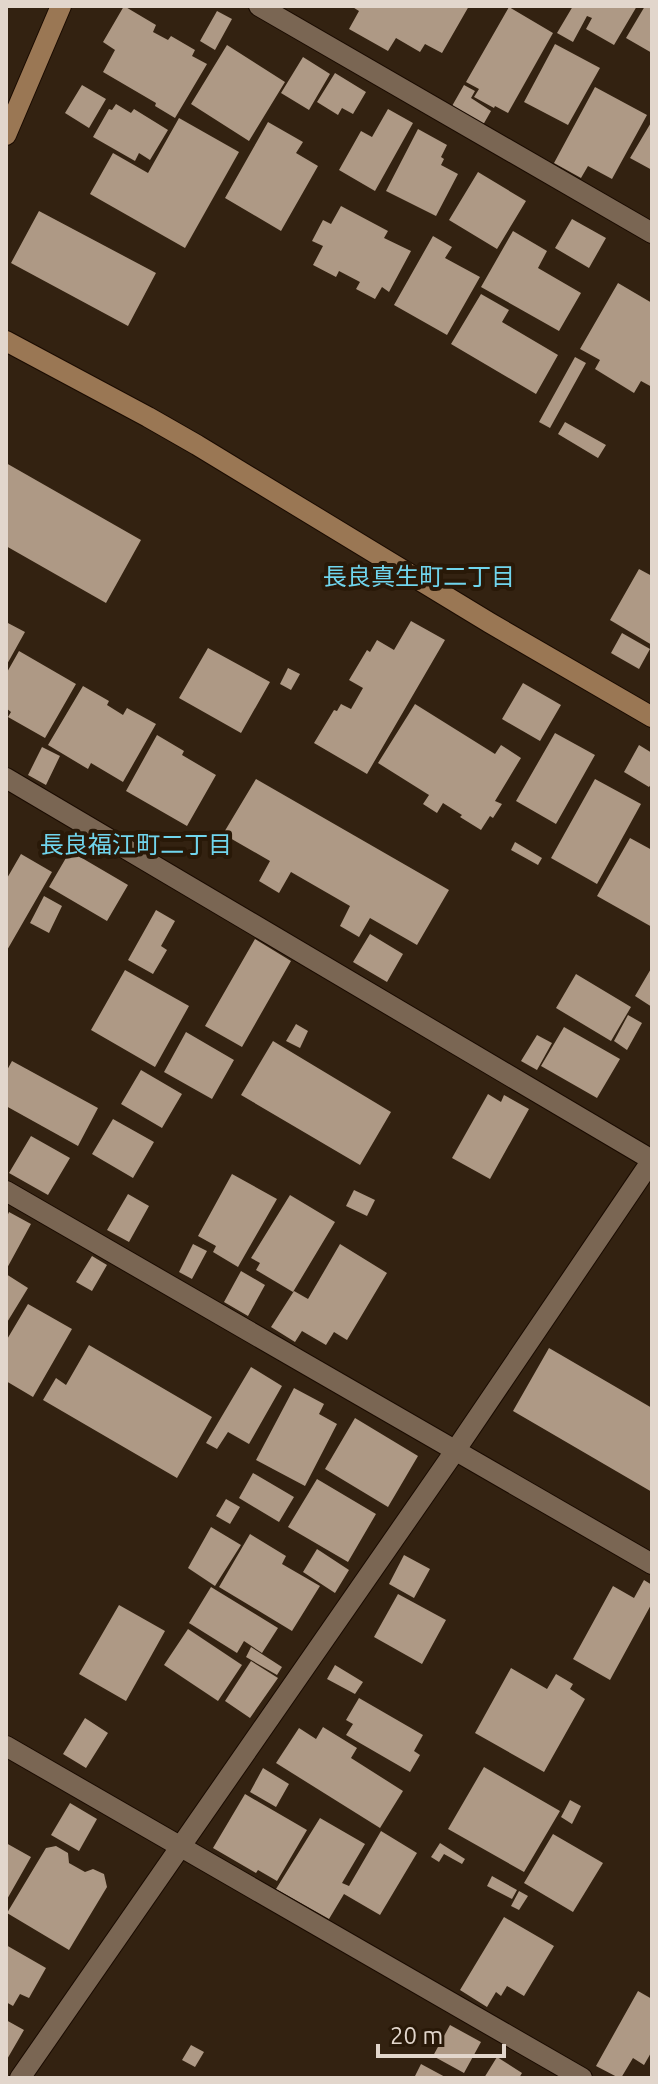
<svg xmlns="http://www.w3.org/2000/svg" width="658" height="2084" viewBox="0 0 658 2084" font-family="Ubuntu,'Noto Sans JP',sans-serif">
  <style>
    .building { fill: #ae9985 }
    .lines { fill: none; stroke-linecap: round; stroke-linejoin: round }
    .street-casing { stroke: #1a0b00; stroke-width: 22 }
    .secondary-casing { stroke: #1a0b00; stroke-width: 22 }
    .street { stroke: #7a6653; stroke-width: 20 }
    .secondary { stroke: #9a7754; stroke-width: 20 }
    .labels { text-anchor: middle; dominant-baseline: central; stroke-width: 8; stroke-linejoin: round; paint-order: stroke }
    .neighbourhood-label { font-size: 24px; fill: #70d5ed; stroke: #291908 }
  </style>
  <rect width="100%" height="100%" fill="#321"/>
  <!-- building -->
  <path class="building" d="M124,6l32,19 -3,7 15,8 3,-4 24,14 -3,6 15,8 -32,54 -20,-12 1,-3 -53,-31 12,-22 -12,-8z
    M351,6h118l-27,47 -17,-9 -5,8 -24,-14 -8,13 -39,-22 10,-18z
    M573,6h64l-23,39 -28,-16 6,-11 -5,-2 -14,26 -16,-9z
    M645,6h7v47l-26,-15z
    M509,7l44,26 -45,80 -13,-7 -1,2 -20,-11 5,-8 -13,-7z
    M217,11l15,8 -17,31 -15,-9z
    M555,44l45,24 -32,57 -44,-23z
    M227,45l58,37 -36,59 -58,-37z
    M303,57l27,17 -21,36 -28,-17z
    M335,73l31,19 -13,22 -11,-6 -4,7 -21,-13z
    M82,85l24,14 -17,29 -24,-15z
    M464,85l11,6 -4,7 20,13 -8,14 -31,-19z
    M595,87l52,28 -35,64 -24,-13 -7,12 -27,-15z
    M116,104l15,9 3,-4 34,21 -18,30 -11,-7 -4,8 -42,-24 16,-28 3,1z
    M388,109l25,14 -38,68 -36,-21 22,-39 11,6z
    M179,118l60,34 -54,96 -95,-54 23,-41 35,20z
    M652,121v49l-22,-12z
    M268,122l35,20 -7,11 22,13 -37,65 -56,-33z
    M418,129l29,16 -6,12 3,2 -3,6 17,9 -22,42 -50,-25z
    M478,172l48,29 -29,48 -48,-29z
    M341,206l47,25 -4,7 27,13 -22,41 -7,-5 -7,12 -19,-10 4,-7 -21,-11 -3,6 -23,-12 10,-19 -11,-5 11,-21 8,4z
    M39,211l117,62 -28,53 -117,-63z
    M572,219l34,19 -17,30 -34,-20z
    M513,231l34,20 -9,17 43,25 -22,38 -78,-44z
    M433,236l19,11 -7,11 35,19 -33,58 -53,-30z
    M618,283l34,20v84l-11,-6 -7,12 -39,-24 5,-9 -20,-11z
    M481,294l28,16 -7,12 56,33 -22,39 -85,-50z
    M575,357l11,6 -36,65 -11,-6z
    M565,422l41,23 -8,13 -40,-24z
    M6,463l135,77 -35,63 -100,-57z
    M639,569l13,7v69l-42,-25z
    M411,621l34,19 -78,134 -53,-31 20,-33 3,1 4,-7 10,5 12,-21 -14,-8 18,-30 3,2 7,-12 17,10z
    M6,622l19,10 -19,34z
    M622,633l28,16 -11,20 -28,-16z
    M208,648l62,34 -29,51 -62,-35z
    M19,651l57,33 -31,54 -37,-21 3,-5 -5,-4v-34z
    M288,668l12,6 -9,16 -11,-6z
    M523,683l38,22 -21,36 -38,-22z
    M83,686l26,15 -2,4 16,10 4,-7 29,16 -33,58 -32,-19 -3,6 -40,-24z
    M415,704l80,50 6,-9 20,13 -26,43 7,3 -9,14 -3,-2 -9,14 -21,-13 2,-2 -19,-12 -6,10 -14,-9 6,-9 -51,-32z
    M555,733l40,22 -39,69 -40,-23z
    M157,735l27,16 -2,4 34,20 -29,51 -61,-35z
    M639,745l13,8v30l-3,4 -25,-15z
    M42,747l18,9 -14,29 -18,-10z
    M256,779l193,111 -32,55 -47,-27 -11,19 -19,-11 10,-20 -59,-34 -12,21 -20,-12 11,-20 -47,-27z
    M595,779l46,25 -44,80 -46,-26z
    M630,838l22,12v77l-55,-31z
    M515,842l27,16 -4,7 -27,-15z
    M70,851l58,34 -21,36 -58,-34z
    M21,854l31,18 -46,80v-72z
    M44,896l18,10 -13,27 -19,-10z
    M156,910l19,11 -14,25 6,4 -14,24 -25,-14z
    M370,934l33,20 -16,28 -34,-20z
    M255,939l36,22 -49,86 -37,-21z
    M652,967v40l-17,-11z
    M125,970l64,36 -34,61 -64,-37z
    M576,974l55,33 -20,34 -55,-33z
    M628,1015l14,8 -15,27 -13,-9z
    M296,1024l12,7 -8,17 -14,-7z
    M564,1027l56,32 -23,39 -56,-32z
    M186,1032l48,28 -22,39 -48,-27z
    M537,1035l15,8 -15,27 -16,-9z
    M273,1041l118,71 -31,53 -119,-70z
    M12,1061l86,47 -20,38 -72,-40v-34z
    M141,1070l41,24 -20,34 -41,-24z
    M488,1094l13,8 3,-7 25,14 -39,70 -38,-21z
    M113,1119l41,23 -21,36 -41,-24z
    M31,1136l39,22 -22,37 -39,-22z
    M232,1174l45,25 -39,68 -25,-15 3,-6 -18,-10z
    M354,1190l21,10 -8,16 -21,-10z
    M128,1194l21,12 -20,36 -22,-12z
    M290,1195l45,27 -42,70 -37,-22 4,-7 -9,-5z
    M9,1212l22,12 -25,46v-51z
    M193,1244l14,7 -15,28 -13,-7z
    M340,1244l47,29 -40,67 -13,-8 -8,13 -24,-14 -7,11 -24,-15 23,-36 14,8z
    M92,1256l15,9 -15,26 -16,-9z
    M241,1271l24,14 -17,31 -24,-14z
    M6,1274l22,14 -22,36z
    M28,1304l44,25 -39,68 -27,-16v-40z
    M89,1345l123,72 -35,61 -134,-78 13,-22 10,7z
    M549,1348l103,60v84l-139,-81z
    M251,1367l31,19 -33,58 -21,-12 -11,17 -11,-6z
    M294,1388l30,16 -5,10 18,10 -32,62 -49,-26z
    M355,1418l63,38 -30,51 -63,-38z
    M253,1473l41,24 -15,25 -40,-24z
    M317,1479l59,35 -28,48 -60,-35z
    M226,1499l14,8 -10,17 -14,-8z
    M211,1527l30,18 -26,41 -27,-18z
    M250,1534l36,22 -4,8 38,22 -28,45 -73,-44z
    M317,1549l32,21 -14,23 -32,-21z
    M404,1555l26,14 -16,29 -25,-14z
    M644,1580l8,5v18l-42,77 -37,-21 40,-73 21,12z
    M211,1587l67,41 -16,25 -18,-12 -7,12 -48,-30z
    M398,1594l48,26 -24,44 -48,-27z
    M119,1605l46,26 -39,70 -47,-27z
    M188,1629l54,36 -24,36 -54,-36z
    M251,1647l31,20 -5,8 -31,-18z
    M251,1661l27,17 -28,40 -25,-17z
    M335,1665l28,17 -8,12 -28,-15z
    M511,1668l36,21 9,-15 17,10 -3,5 15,10 -41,73 -69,-39z
    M359,1698l64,37 -9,16 6,4 -10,17 -64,-37 7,-11 -7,-4z
    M85,1718l23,15 -22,35 -23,-14z
    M323,1727l34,21 -6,10 52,33 -23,37 -104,-65 23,-35 17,11z
    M484,1767l76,44 -36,61 -76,-43z
    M263,1768l26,16 -13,23 -26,-15z
    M245,1794l62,36 -30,51 -19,-11 -2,3 -43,-25z
    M570,1800l11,6 -9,18 -11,-7z
    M70,1803l27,16 -18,32 -28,-16z
    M320,1818l45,26 -23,39 7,3 32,-55 36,22 -37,62 -36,-21 -15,25 -53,-30z
    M553,1834l50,29 -30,49 -49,-29z
    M6,1843l25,14 -25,44z
    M440,1843l25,16 -3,5 -18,-10 -5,8 -8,-5z
    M56,1846l12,7 1,10 16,9 8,-3 11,5 3,13 -38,63 -62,-37 39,-65z
    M492,1876l25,14 -5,9 -25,-13z
    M519,1891l9,5 -9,14 -8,-4z
    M504,1917l50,29 -30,50 -17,-10 -6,10 -5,-4 -9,15 -27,-17z
    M6,1945l40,23 -17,30 -9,-4 -7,12 -7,-4z
    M638,1991l14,8v52l-8,14 -11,-7 -12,20h-2l-23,-12z
    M6,2020l18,10 -18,31z
    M450,2025l31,17 -17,31 -31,-17z
    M191,2045l13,7 -9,15 -13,-7z
    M497,2057l25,16 -3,5h-35z
    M421,2064l26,14h-33z"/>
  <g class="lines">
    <defs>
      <path id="street" d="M259,6l393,227
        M6,778l646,382
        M6,1191l646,373
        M6,1746l576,332
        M20,2078l435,-627 197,-291"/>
      <path id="secondary" d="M6,135l55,-129
        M6,341l142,76 49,28 293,178 162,94"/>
    </defs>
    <!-- street casing -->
    <use href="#street" class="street-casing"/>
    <!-- secondary casing -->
    <use href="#secondary" class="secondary-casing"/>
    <!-- street -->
    <use href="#street" class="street"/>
    <!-- secondary -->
    <use href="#secondary" class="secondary"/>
  </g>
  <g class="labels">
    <!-- neighbourhood labels -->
    <g class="neighbourhood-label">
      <text x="419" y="576">長良真生町二丁目</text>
      <text x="136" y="844">長良福江町二丁目</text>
    </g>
  </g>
  <!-- border -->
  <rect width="658" height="2084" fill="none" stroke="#e2d6cc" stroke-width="16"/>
  <!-- scale -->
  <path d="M378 2044v12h126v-12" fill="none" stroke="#e2d6cc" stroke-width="4"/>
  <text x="390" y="2044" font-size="24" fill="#e2d6cc" stroke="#291908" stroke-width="6" paint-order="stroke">20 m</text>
</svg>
